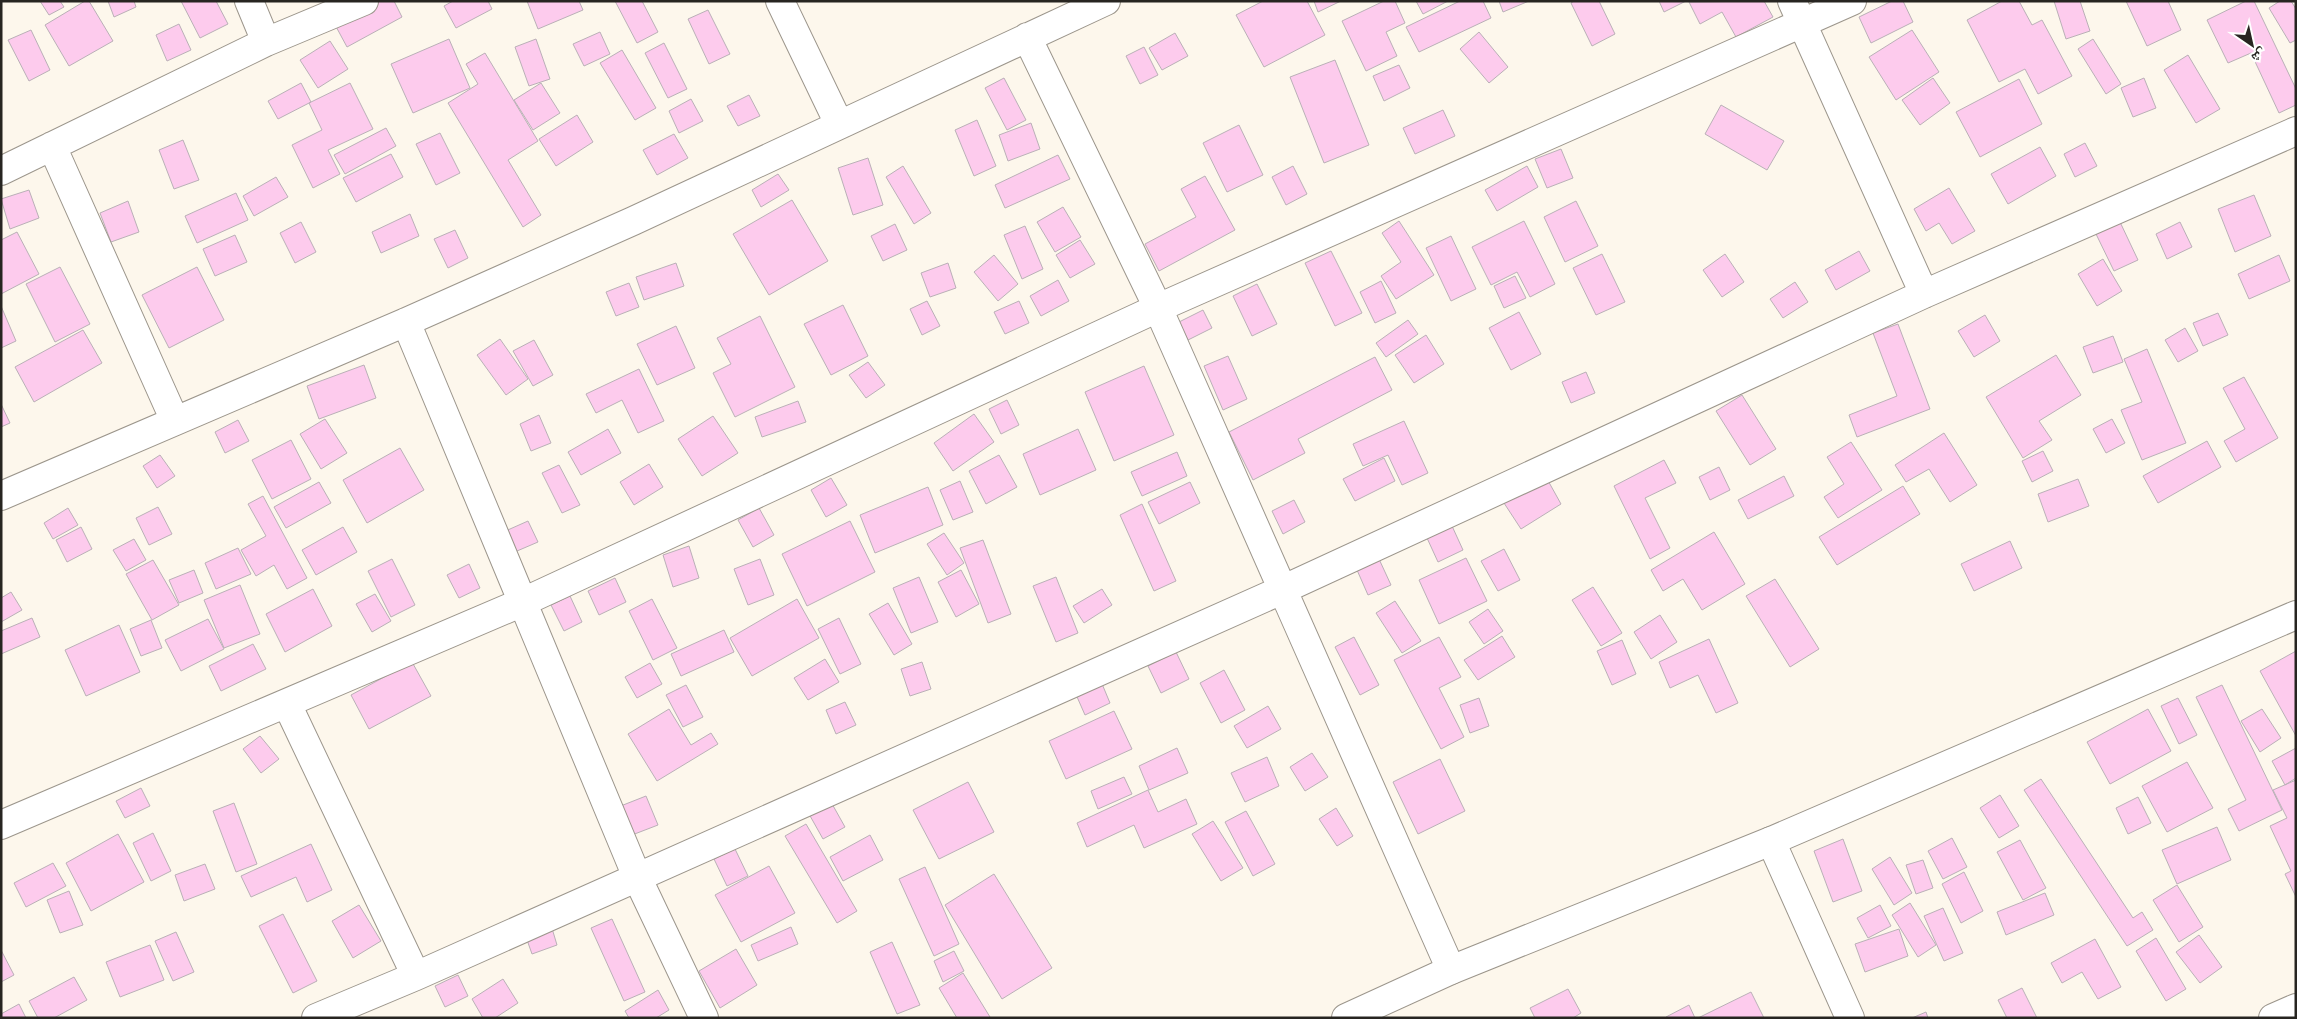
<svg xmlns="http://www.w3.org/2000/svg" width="2297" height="1019" viewBox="0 0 2297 1019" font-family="'Playfair Display','Noto Naskh Arabic',serif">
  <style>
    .building { fill: #fdcbed; stroke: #bab0b7 }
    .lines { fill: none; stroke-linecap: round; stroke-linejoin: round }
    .minor-casing { stroke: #9c968c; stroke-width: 30 }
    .major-casing { stroke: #9c968c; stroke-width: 30 }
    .minor { stroke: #fff; stroke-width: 28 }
    .major { stroke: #fff; stroke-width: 28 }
  </style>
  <rect width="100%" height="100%" fill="#fdf7ec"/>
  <!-- building -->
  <path class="building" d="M40,1h20l4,6 -15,8z
    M85,1h4l24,40 -44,25 -24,-41z
    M108,1h26l2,6 -22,10z
    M181,1h35l12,23 -28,14z
    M371,1h23l8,16 -55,30 -14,-26z
    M453,1h35l4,8 -36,19 -12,-22z
    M527,1h52l4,9 -45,19z
    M615,1h27l16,31 -21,11z
    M1263,1h44l18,34 -61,32 -28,-52z
    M1314,1h27l-23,11z
    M1384,1h11l10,22 -19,9 11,24 -31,15 -24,-50z
    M1416,1h32l-25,13z
    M1460,1h23l8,17 -72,34 -13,-25z
    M1499,1h30l-26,11z
    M1574,1h25l16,33 -23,12 -21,-43z
    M1659,1h27l-22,11z
    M1764,1l9,16 -37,20 -14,-25 -22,12 -11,-22z
    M1892,1h11l10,21 -42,21 -12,-26z
    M2002,1h17l13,24 10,-5 30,56 -34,18 -13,-25 -26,13 -32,-62z
    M2054,1h26l10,30 -24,8z
    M2126,1h42l13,29 -34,16z
    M2246,1h8l42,88v16l-17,8 -28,-60 -23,10 -21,-43z
    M2280,1h11l5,8v31l-6,3 -21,-35z
    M708,10l22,44 -21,10 -21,-45z
    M179,24l12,26 -24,11 -11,-26z
    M31,30l19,40 -21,11 -21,-41z
    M1912,30l27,42 -43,28 -27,-43z
    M600,32l10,22 -26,12 -11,-22z
    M1479,32l29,35 -19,16 -29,-34z
    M1175,33l13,23 -26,14 -13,-22z
    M449,39l21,49 -57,25 -22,-49z
    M536,39l14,40 -21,7 -14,-39z
    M2093,39l28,45 -15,10 -28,-45z
    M330,41l18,28 -30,19 -18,-28z
    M664,43l23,46 -19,9 -23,-45z
    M1144,47l14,28 -18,9 -14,-28z
    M622,50l34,58 -21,12 -35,-57z
    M485,53l53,88 -30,19 33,55 -18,12 -75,-124 30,-19 -12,-20z
    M2188,55l32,54 -24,14 -32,-53z
    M1335,60l34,85 -45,18 -34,-86z
    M1399,65l11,23 -26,13 -11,-25z
    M1004,78l22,42 -19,10 -22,-42z
    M1933,78l17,25 -30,22 -18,-25z
    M2144,78l12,30 -23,9 -12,-29z
    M2019,79l23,45 -62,33 -24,-45z
    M301,83l10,19 -33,17 -10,-18z
    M350,83l23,46 -45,21 12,24 -27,14 -21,-43 30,-15 -13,-27z
    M541,83l19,30 -27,17 -19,-30z
    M749,95l11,21 -22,10 -11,-20z
    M691,99l12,22 -24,12 -10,-22z
    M1721,105l63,36 -17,29 -62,-36z
    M1443,110l12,26 -40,18 -12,-26z
    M577,115l16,27 -37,24 -17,-27z
    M977,120l19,46 -22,10 -19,-46z
    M1031,123l9,26 -32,12 -9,-26z
    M1239,125l24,50 -36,17 -24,-49z
    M386,128l10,18 -51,28 -11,-19z
    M440,133l20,40 -24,12 -20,-41z
    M674,134l14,24 -31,17 -14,-25z
    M183,140l16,40 -25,9 -15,-39z
    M2085,143l12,23 -22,11 -11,-23z
    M2040,147l16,29 -48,28 -17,-30z
    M1561,149l12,29 -26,10 -12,-29z
    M391,154l12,23 -47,25 -13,-24z
    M1058,155l12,24 -65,29 -10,-23z
    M868,158l15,47 -30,10 -15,-47z
    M903,166l28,47 -17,11 -28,-47z
    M1293,166l14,28 -21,11 -14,-28z
    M1527,166l11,21 -41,24 -12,-21z
    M778,174l11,16 -28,17 -9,-17z
    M1205,176l30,54 -76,41 -14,-27 51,-27 -15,-28z
    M276,177l12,20 -34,19 -11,-20z
    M1949,188l26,43 -23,13 -13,-21 -13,8 -12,-22z
    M29,190l10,28 -29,11 -9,-30z
    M236,193l12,27 -51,23 -12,-27z
    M2254,195l17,41 -36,16 -17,-43z
    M792,200l36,61 -59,34 -36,-61z
    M128,201l11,31 -28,10 -11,-29z
    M1576,201l22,45 -33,16 -21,-45z
    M1063,207l18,30 -26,15 -18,-30z
    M410,214l9,22 -38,17 -9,-21z
    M1399,221l35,54 -38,24 -15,-23 20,-14 -19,-29z
    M1524,221l31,63 -25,13 -13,-25 -26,13 -19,-38z
    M301,222l15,30 -21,11 -15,-30z
    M2120,222l18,38 -24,11 -18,-37z
    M2180,222l12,25 -25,12 -11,-25z
    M895,224l12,26 -24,11 -12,-25z
    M1025,226l18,43 -21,10 -18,-44z
    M455,230l13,28 -20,10 -14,-29z
    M17,232l22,42 -38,20v-54z
    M235,235l12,27 -32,14 -12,-27z
    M1451,236l25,53 -25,12 -25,-53z
    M1080,240l15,24 -25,14 -14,-23z
    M1331,251l31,62 -27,13 -30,-63z
    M1859,251l11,20 -34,19 -11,-20z
    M1602,254l23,48 -29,13 -23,-47z
    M1725,254l19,28 -22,15 -19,-27z
    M994,255l24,29 -20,17 -24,-29z
    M2279,255l11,26 -41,18 -11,-25z
    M2103,259l19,32 -25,15 -19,-32z
    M676,263l8,23 -40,14 -8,-23z
    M948,263l8,25 -26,9 -9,-24z
    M60,267l30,57 -35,18 -29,-58z
    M197,267l27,53 -55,28 -27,-53z
    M1515,276l11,22 -22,10 -10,-22z
    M1058,280l11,21 -28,15 -11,-20z
    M1381,281l15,32 -21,10 -15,-31z
    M1795,282l13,20 -25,16 -13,-19z
    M629,283l10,24 -23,9 -10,-24z
    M1257,284l20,40 -25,12 -19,-40z
    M927,301l13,25 -18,9 -12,-26z
    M1019,301l10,22 -24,11 -11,-22z
    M843,305l25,51 -37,19 -27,-51z
    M1,306l15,35 -15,7z
    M1203,310l9,18 -24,12 -9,-18z
    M1519,312l22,42 -30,16 -22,-42z
    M2218,313l10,22 -25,11 -10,-23z
    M1985,315l15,26 -26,16 -16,-26z
    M760,316l35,71 -60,30 -22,-44 18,-9 -14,-26z
    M1408,320l10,14 -32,23 -10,-14z
    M1898,324l32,85 -73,28 -8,-22 48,-19 -24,-63z
    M676,326l19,42 -38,17 -20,-41z
    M2185,328l13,23 -20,11 -13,-22z
    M83,330l19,33 -68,39 -19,-35z
    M1426,335l18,29 -30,19 -19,-28z
    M2113,336l10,26 -30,11 -10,-26z
    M500,339l28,40 -22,16 -29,-40z
    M534,340l19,35 -20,11 -20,-35z
    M2147,349l39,94 -44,17 -21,-50 21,-8 -18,-43z
    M2056,355l25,40 -42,26 13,19 -29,18 -37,-61z
    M1228,356l19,43 -24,11 -19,-44z
    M1375,357l17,33 -94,49 7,14 -52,27 -24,-48z
    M868,362l17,23 -19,13 -17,-23z
    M364,365l12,33 -57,21 -12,-33z
    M1144,366l30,69 -60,26 -29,-69z
    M639,369l25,52 -26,12 -16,-33 -26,13 -10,-19z
    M1586,372l9,21 -24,10 -9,-21z
    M2244,377l34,61 -42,24 -12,-21 21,-12 -22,-41z
    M1742,395l34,54 -26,16 -34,-54z
    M1007,400l12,25 -18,9 -12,-25z
    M798,401l8,21 -44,15 -7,-20z
    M1,404l9,19 -9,4z
    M974,414l20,28 -41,29 -19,-28z
    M539,415l12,28 -20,8 -11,-27z
    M713,416l25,37 -36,23 -24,-37z
    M325,419l22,34 -26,16 -21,-35z
    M2112,419l13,24 -19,10 -13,-24z
    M238,420l11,21 -24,12 -10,-21z
    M1404,421l24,52 -26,12 -14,-30 -25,11 -10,-22z
    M608,429l13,24 -40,22 -13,-23z
    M1078,429l18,41 -56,25 -17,-41z
    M1944,433l33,52 -27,17 -21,-33 -23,13 -11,-17z
    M291,440l20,39 -39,20 -20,-39z
    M2207,441l14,26 -63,36 -15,-27z
    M1851,442l31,48 -44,28 -14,-21 20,-13 -17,-27z
    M400,448l24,42 -57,33 -24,-43z
    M2043,451l10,20 -21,11 -10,-21z
    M1177,452l10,24 -45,20 -11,-24z
    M160,455l15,21 -18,12 -14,-22z
    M999,455l18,32 -31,17 -17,-33z
    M1384,458l11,23 -40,20 -12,-22z
    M1664,460l12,23 -31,15 25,50 -20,11 -36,-73z
    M649,464l14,23 -29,18 -14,-23z
    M559,465l21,40 -18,8 -20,-40z
    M1719,467l11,23 -20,10 -11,-23z
    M1784,476l10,20 -46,23 -10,-19z
    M1546,477l15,27 -40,25 -17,-26z
    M831,478l16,27 -21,12 -15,-27z
    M2078,479l11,27 -41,16 -10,-28z
    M960,481l13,31 -20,8 -13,-30z
    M319,482l12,21 -45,25 -12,-21z
    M1190,482l10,21 -41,21 -11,-22z
    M1903,486l17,28 -83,51 -18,-28z
    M928,487l15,38 -68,28 -15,-38z
    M263,496l44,82 -20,11 -13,-24 -18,11 -15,-26 25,-14 -18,-32z
    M1294,500l11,22 -22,12 -11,-23z
    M1142,504l34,77 -22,10 -34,-76z
    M158,507l14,27 -23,11 -13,-27z
    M68,508l10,17 -25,14 -9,-16z
    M759,508l15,27 -21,12 -15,-27z
    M528,521l10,21 -28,12 -9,-21z
    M850,521l25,51 -68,34 -25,-52z
    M1452,526l11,24 -25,12 -11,-24z
    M81,527l11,22 -25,13 -11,-22z
    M343,527l14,25 -41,23 -14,-25z
    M1714,532l31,52 -43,26 -19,-31 -20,12 -12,-21z
    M944,533l20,30 -17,12 -20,-31z
    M134,539l12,21 -20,11 -13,-21z
    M983,540l28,74 -23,9 -28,-75z
    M2010,541l12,27 -48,23 -13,-27z
    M689,546l10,32 -26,9 -10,-32z
    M238,548l13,26 -35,15 -11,-26z
    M1504,549l16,31 -22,11 -17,-30z
    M1466,558l21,43 -48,23 -20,-44z
    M392,559l23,46 -24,12 -23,-46z
    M760,559l14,36 -26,10 -14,-36z
    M1379,559l12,26 -23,10 -11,-25z
    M153,560l26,45 -27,15 -26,-46z
    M469,564l11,24 -21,10 -12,-23z
    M194,570l9,23 -24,10 -10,-23z
    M961,570l18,34 -23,13 -18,-35z
    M919,577l19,45 -27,11 -18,-45z
    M1056,577l22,56 -22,9 -23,-56z
    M615,578l11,24 -27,13 -11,-24z
    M1775,579l44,70 -29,18 -44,-71z
    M240,585l20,49 -36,14 -20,-48z
    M1593,587l29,46 -21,13 -29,-46z
    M313,589l19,37 -47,26 -19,-38z
    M1102,589l10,16 -28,18 -11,-17z
    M11,592l11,18 -21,12v-24z
    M375,594l16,27 -19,11 -16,-28z
    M570,596l12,26 -18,9 -13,-26z
    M652,599l25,49 -24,12 -24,-49z
    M797,599l22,39 -67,38 -22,-38z
    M1395,601l26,40 -19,12 -26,-40z
    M888,603l24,41 -18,11 -25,-41z
    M1488,609l15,22 -19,13 -15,-22z
    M1660,615l17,27 -26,17 -17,-27z
    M32,618l8,19 -39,17v-23z
    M839,618l22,46 -21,10 -22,-45z
    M208,619l16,30 -43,22 -16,-31z
    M151,620l11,28 -21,8 -11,-27z
    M119,625l21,47 -54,24 -21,-46z
    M724,630l10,22 -53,24 -10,-22z
    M1502,636l13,21 -37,23 -14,-20z
    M1354,637l25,48 -19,10 -25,-48z
    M1439,637l22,40 -22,11 25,49 -23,12 -47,-89z
    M1709,639l29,64 -22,10 -18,-38 -28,13 -11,-26z
    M1622,640l14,34 -24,11 -15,-34z
    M253,644l13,25 -45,22 -12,-25z
    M2296,651v85l-36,-65z
    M1176,652l13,27 -28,14 -13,-27z
    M825,659l14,23 -31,18 -14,-22z
    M412,662l19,34 -62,33 -18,-34z
    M922,662l9,27 -21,7 -9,-27z
    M650,663l12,21 -25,14 -12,-21z
    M1224,670l21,40 -24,13 -21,-40z
    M1100,679l10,24 -25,12 -11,-25z
    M686,685l17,32 -20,10 -17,-32z
    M2222,685l60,125 -43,21 -11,-22 18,-9 -50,-103z
    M1479,698l10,28 -19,7 -10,-28z
    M2178,698l19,37 -18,9 -18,-38z
    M845,702l11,23 -20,9 -10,-24z
    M1268,706l13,23 -34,19 -13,-22z
    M669,709l22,36 20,-12 7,11 -61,37 -29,-47z
    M2148,709l23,42 -61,33 -23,-42z
    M2262,709l19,29 -21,14 -19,-31z
    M1114,711l18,38 -66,30 -17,-38z
    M260,736l19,23 -18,14 -18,-24z
    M1177,748l11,25 -39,17 -10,-24z
    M2296,748v30l-11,7 -13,-24z
    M1312,753l16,24 -23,14 -15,-24z
    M1267,757l12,29 -34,16 -14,-29z
    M1440,759l25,52 -47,23 -25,-52z
    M2187,762l26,46 -46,24 -25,-46z
    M1124,777l8,17 -34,15 -7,-18z
    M2041,779l92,139 9,-6 11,18 -26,16 -103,-156z
    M2296,780v117l-11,-23 6,-3 -21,-45 17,-8 -14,-28z
    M968,782l26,50 -55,27 -26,-49z
    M141,788l9,18 -25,12 -9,-17z
    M1148,790l10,22 28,-13 11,25 -53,24 -10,-23 -47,22 -10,-24z
    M2000,795l19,31 -20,12 -19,-30z
    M646,796l12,29 -39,15 -11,-29z
    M2138,797l13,26 -23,11 -12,-26z
    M831,802l14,25 -22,12 -14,-25z
    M234,803l23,61 -21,8 -23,-61z
    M1336,808l17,28 -16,10 -18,-27z
    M1246,811l29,53 -22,12 -28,-54z
    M1213,821l30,47 -22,13 -29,-47z
    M806,824l51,87 -20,12 -52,-87z
    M2217,827l14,33 -54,24 -15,-34z
    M153,833l18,38 -20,10 -18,-38z
    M118,834l26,48 -53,29 -25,-48z
    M870,835l13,25 -40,21 -13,-24z
    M1952,838l15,29 -24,12 -15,-28z
    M1843,839l19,52 -29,11 -19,-51z
    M2020,840l26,48 -23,12 -26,-48z
    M311,844l21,46 -25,12 -11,-25 -45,20 -10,-21z
    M735,849l13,27 -21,10 -13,-27z
    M1890,857l22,36 -18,12 -22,-36z
    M1923,860l10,28 -17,6 -10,-29z
    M53,863l13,23 -40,21 -12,-24z
    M205,864l10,25 -31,12 -9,-26z
    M769,866l26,47 -54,29 -26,-47z
    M925,867l34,77 -25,12 -35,-77z
    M1964,872l19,39 -22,12 -19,-39z
    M994,874l58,94 -50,31 -57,-94z
    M2177,885l26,42 -24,15 -26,-42z
    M69,891l14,34 -23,8 -13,-33z
    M2045,893l9,22 -48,20 -9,-23z
    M1910,903l26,42 -18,12 -26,-42z
    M359,905l22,36 -28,17 -21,-37z
    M1880,905l11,21 -23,12 -11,-20z
    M1943,908l20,45 -19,8 -20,-45z
    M283,914l34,67 -24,12 -34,-67z
    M548,915l9,30 -25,9 -11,-31z
    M612,919l33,73 -21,9 -33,-73z
    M791,927l7,17 -40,17 -7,-16z
    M1899,929l9,27 -43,16 -10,-28z
    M176,932l18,40 -21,9 -18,-40z
    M2199,935l23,32 -22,16 -24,-31z
    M2156,938l30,51 -20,12 -30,-50z
    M2095,939l26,48 -23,12 -16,-27 -20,11 -11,-20z
    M892,942l28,63 -23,9 -27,-62z
    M150,945l14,35 -44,17 -14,-35z
    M736,949l21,36 -37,23 -21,-37z
    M1,950l13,25 -13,7z
    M954,951l10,20 -21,11 -9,-21z
    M963,973l27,44 -2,1h-31l-18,-30z
    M458,975l10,21 -23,11 -10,-21z
    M74,977l13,23 -33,18h-16l-9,-17z
    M503,979l15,24 -23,15h-12l-11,-19z
    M2022,988l15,30h-30l-9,-18z
    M1568,989l13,24 -8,5h-38l-5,-10z
    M658,990l11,20 -13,8h-27l-4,-7z
    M1751,992l13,26h-66z
    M19,1004l7,14h-25v-4z
    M1689,1005l6,13h-29v-1z
    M1926,1012l2,6h-16z"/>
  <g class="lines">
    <defs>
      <path id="minor" d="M249,1l17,41
        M780,1l59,123
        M1792,1l132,293
        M1027,37l131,271 293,662
        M52,146l123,275
        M1,171l265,-129 98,-41
        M406,322l231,555 67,141
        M1,496l405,-174 227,-101 473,-220
        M287,704l129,272
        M1,825l522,-223 635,-294 694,-307
        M1771,841l79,177
        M316,1018l100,-42 868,-387 640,-295 372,-163
        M2273,1018l23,-10"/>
      <path id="major" d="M1346,1018l105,-48 320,-129 525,-226"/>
    </defs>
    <!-- minor casing -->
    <use href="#minor" class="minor-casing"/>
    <!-- major casing -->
    <use href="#major" class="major-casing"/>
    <!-- minor -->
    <use href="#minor" class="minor"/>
    <!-- major -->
    <use href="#major" class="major"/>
  </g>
  <!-- border -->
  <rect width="2297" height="1019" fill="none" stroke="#272521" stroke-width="5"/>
  <!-- north arrow -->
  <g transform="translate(2252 45) rotate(146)" stroke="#ffffff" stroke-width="4" paint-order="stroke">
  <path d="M0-4L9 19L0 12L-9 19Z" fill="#272521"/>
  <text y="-8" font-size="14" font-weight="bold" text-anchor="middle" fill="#272521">ش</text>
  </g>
</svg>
